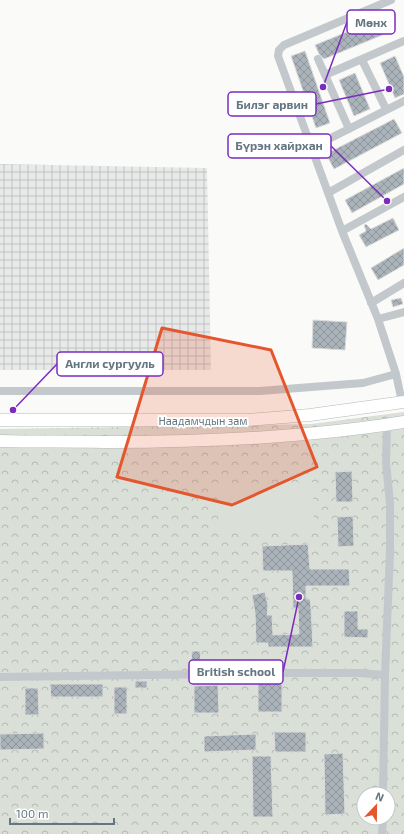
<svg xmlns="http://www.w3.org/2000/svg" width="404" height="834" viewBox="0 0 404 834" font-family="'Exo 2',sans-serif">
  <style>
    .industrial { fill: url(#industrial-grid) }
    .park { fill: url(#park-crowns); fill-rule: evenodd }
    .pitch { fill: #dadfd7 }
    .building { fill: url(#building-cross-hatch); stroke: #dcdcda }
    .lines { fill: none; stroke-linecap: round; stroke-linejoin: round }
    .highway-casing { stroke: #b4b9bd; stroke-width: 13 }
    .minor { stroke: #c3c8cc; stroke-width: 8 }
    .highway { stroke: #fff; stroke-width: 12 }
    .marked { fill: #e4572e; fill-opacity: 0.2; stroke: #e4572e; stroke-width: 3; stroke-linejoin: round }
    .labels { text-anchor: middle; dominant-baseline: central; stroke-width: 4; stroke-linejoin: round; paint-order: stroke }
    .street-label { font-size: 11px; fill: #657683; stroke: #fff }
    .leader { fill: none; stroke: #7b2cbf; stroke-width: 1.5 }
    .callout-dot { fill: #7b2cbf; stroke: #fff; stroke-width: 1.5 }
    .callout { fill: #fff; stroke: #7b2cbf; stroke-width: 1.5 }
    .callout-label { font-size: 12px; text-anchor: middle; font-weight: bold; fill: #657683 }
  </style>
  <defs>
    <pattern id="industrial-grid" width="8" height="8" patternUnits="userSpaceOnUse"><rect width="8" height="8" fill="#e8e9e9"/><path d="M0 4h8M4 0v8" fill="none" stroke="#c0c1c2"/></pattern>
    <pattern id="park-crowns" width="20" height="18" patternUnits="userSpaceOnUse"><rect width="20" height="18" fill="#dadfd7"/><path d="M2 6a3 3 0 1 1 6 0M12 15a3 3 0 1 1 6 0" fill="none" stroke="#b4b9b4"/></pattern>
    <pattern id="building-cross-hatch" width="8" height="8" patternUnits="userSpaceOnUse"><rect width="8" height="8" fill="#aab3b9"/><path d="M0 0l8 8M0 8l8-8" fill="none" stroke="#8e969c"/></pattern>
  </defs>
  <rect width="100%" height="100%" fill="#fafaf8"/>
  <!-- industrial -->
  <path class="industrial" d="M0,164l207,4 4,202h-211z"/>
  <!-- park -->
  <path class="park" d="M404,412v422h-404v-405l311,-5zM364,794h24v24h-24z"/>
  <!-- pitch -->
  <path class="pitch" d="M313,482l1,47 -95,2 -2,-46z"/>
  <!-- building -->
  <path class="building" d="M386,16l6,15 -68,28 -5,-5 -4,-9z
    M305,51l25,72 -14,5 -25,-72z
    M395,56l9,21v17l-9,4 -15,-35z
    M355,73l15,36 -16,7 -15,-36z
    M394,119l8,14 -68,36 -8,-15z
    M404,168v16l-52,29 -7,-13z
    M393,218l6,12 -33,17 -7,-12 7,-4 -2,-6 2,-1 5,5z
    M404,248v17l-26,15 -7,-12z
    M401,298l2,6 -10,3 -2,-7z
    M313,320l34,2 -2,28 -33,-2z
    M352,471l1,31h-17l-1,-30z
    M353,516l1,30 -16,1 -1,-30z
    M308,544l2,25h39l1,17h-44v13h4l1,8 2,40h-45v-4h-12l-1,-30 -3,-18 13,-3 3,14 -1,9h5l1,20 26,-1 -1,-26h-5l-1,-37h-29l-1,-25z
    M344,611h14v18h10v9l-24,-1z
    M192,651h8l1,13 -10,1z
    M135,681h12v7h-12z
    M258,683h24v29h-24z
    M50,684h53v13h-52z
    M218,685l1,28h-25v-27z
    M114,687h13v27h-13z
    M25,688h13l1,27h-14z
    M274,732h32v20h-31z
    M44,733v16l-44,1v-16z
    M256,734v16l-52,2v-16z
    M343,753l2,61 -20,1 -1,-61z
    M252,756h19l2,61h-20z"/>
  <g class="lines">
    <defs>
      <path id="highway" d="M0,420h248l62,-5 94,-13
        M0,441c36,1 73,0 109,1 99,0 197,-4 295,-20"/>
    </defs>
    <!-- highway casing -->
    <use href="#highway" class="highway-casing"/>
    <!-- minor -->
    <path class="minor" d="M391,0l-107,45 -5,5 -1,6 64,175 36,88 18,55 6,28
      M318,59l31,70
      M362,60l24,49
      M325,75l79,-34
      M311,148l93,-47
      M328,193l76,-43
      M342,231l62,-34
      M371,303l33,-20
      M378,319l26,-7
      M0,391h260l103,-8 33,-9
      M0,677l290,-4h70l25,2 5,-124v-48l-4,-40 1,-38
      M383,794l2,-119
      M382,834l1,-16"/>
    <!-- highway -->
    <use href="#highway" class="highway"/>
  </g>
  <!-- marked area -->
  <path class="marked" d="M162,328l109,22 46,117 -85,38 -115,-28z"/>
  <g class="labels">
    <!-- street labels -->
    <g class="street-label">
      <text x="203" y="420">Наадамчдын зам</text>
    </g>
  </g>
  <!-- callouts -->
  <path class="leader" d="M323 87L347 22M389 89L316 104M387 201L331 146M13 410L57 364M299 597L283 672"/>
  <g class="callout-dot">
    <circle cx="323" cy="87" r="4"/>
    <circle cx="389" cy="89" r="4"/>
    <circle cx="387" cy="201" r="4"/>
    <circle cx="13" cy="410" r="4"/>
    <circle cx="299" cy="597" r="4"/>
  </g>
  <g class="callout">
    <rect x="347" y="10" width="48" height="24" rx="4"/>
    <rect x="228" y="92" width="88" height="24" rx="4"/>
    <rect x="228" y="134" width="103" height="24" rx="4"/>
    <rect x="57" y="352" width="106" height="24" rx="4"/>
    <rect x="189" y="660" width="94" height="24" rx="4"/>
  </g>
  <g class="callout-label">
    <text x="371" y="27">Мөнх</text>
    <text x="272" y="109">Билэг арвин</text>
    <text x="279" y="150">Бүрэн хайрхан</text>
    <text x="110" y="368">Англи сургууль</text>
    <text x="236" y="676">British school</text>
  </g>
  <!-- north arrow -->
  <g transform="translate(376 806) rotate(22)"><circle r="19" fill="#ffffff" stroke="#c1c8cd"/>
  <path d="M0-3L7 15L0 10L-7 15Z" fill="#e4572e"/>
  <text y="-6" font-size="11" font-weight="bold" text-anchor="middle" fill="#657683">N</text>
  </g>
  <!-- scale -->
  <path d="M10 818v6h104v-6" fill="none" stroke="#657683" stroke-width="2"/>
  <text x="16" y="818" font-size="12" fill="#657683" stroke="#ffffff" stroke-width="3" paint-order="stroke">100 m</text>
</svg>
